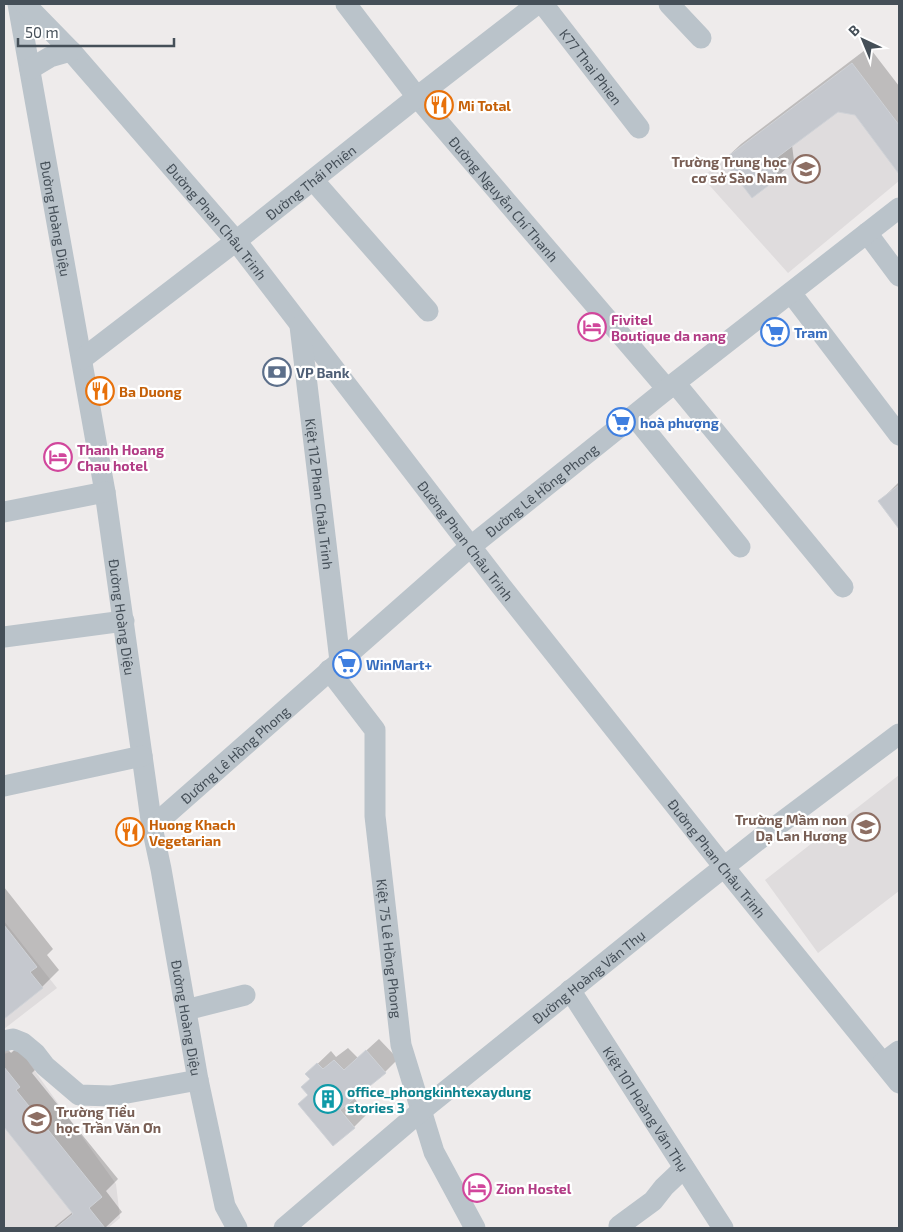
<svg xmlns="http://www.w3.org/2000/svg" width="903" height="1232" viewBox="0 0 903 1232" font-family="'Exo 2',sans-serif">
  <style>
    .education { fill: #dfdcdd }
    .shadow { fill: #0003 }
    .building { fill: #c5c8ce; stroke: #cfd2d7 }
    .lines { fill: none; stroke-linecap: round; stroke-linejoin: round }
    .minor { stroke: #bac3ca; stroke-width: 21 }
    .labels { text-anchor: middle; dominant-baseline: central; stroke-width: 4.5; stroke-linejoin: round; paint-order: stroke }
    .street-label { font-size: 14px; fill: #454f58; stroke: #fff }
    .food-label { font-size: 14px; font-weight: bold; fill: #c56008; stroke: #fff; text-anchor: start }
    .education-label { font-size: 14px; font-weight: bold; fill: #785e54; stroke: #fff; text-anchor: end }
    .hotel-label { font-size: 14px; font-weight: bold; fill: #b23c85; stroke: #fff; text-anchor: start }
    .shop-label { font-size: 14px; font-weight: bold; fill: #366cbe; stroke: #fff; text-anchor: start }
    .service-label { font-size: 14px; font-weight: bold; fill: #4e5e75; stroke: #fff; text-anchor: start }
    .culture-label { font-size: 14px; font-weight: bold; fill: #0d838f; stroke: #fff; text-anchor: start }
  </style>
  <rect width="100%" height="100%" fill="#eeebeb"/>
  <!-- education -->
  <path class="education" d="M852,63l47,62v56l-111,92 -86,-96z
    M899,775v116l-81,62 -53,-73z
    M4,921l53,67 -53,41z
    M19,1049l97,135 4,34 -12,10h-104v-174z"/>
  <!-- shadow -->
  <path class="shadow" d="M869,47l30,39v86l-43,-58 -18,-4 -46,35 2,16 -18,17 -52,-18 17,-16z
    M899,482v45l-19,-26z
    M4,887l49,62 -6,6 12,15 -17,17 -38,30z
    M379,1039l19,20 -13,13 -31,26 13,16 -13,13 -47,-53 24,-23 5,6 12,-9 10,10z
    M5,1046l6,7 7,-6 18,22 -4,4 86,106 -12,12 16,21 -17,16h-52l20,-16 -69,-87v-78z"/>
  <!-- building -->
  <path class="building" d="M852,63l47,62v49l-44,-59 -17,-3 -63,47 2,20 -25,19 -29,-38z
    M899,485v44l-21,-28z
    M4,925l33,42 -7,5 13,16 -39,31z
    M366,1050l20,23 -46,37 15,18 -22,18 -35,-42 10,-9 -7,-8 9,-8 -5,-5 12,-11 6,6 11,-9 10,10z
    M4,1067l16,20 -4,3 86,107 -13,11 16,20h-49l17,-14 -69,-87z"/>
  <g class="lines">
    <!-- minor -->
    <g class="minor">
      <path id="s1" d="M18,4l87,488 47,335 9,42 37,211 27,126 12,22"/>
      <path id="s2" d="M25,4l46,47 165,190 265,345 223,281 175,216"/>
      <path id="s3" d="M346,4l71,93 250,292"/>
      <path id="s4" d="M543,4l96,124"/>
      <path d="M669,4l32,34"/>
      <path d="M30,69l20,-12 21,-6"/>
      <path d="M313,180l115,131"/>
      <path d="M867,233l32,43"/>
      <path d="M791,293l108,142"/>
      <path id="s5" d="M300,326l40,335"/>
      <path id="s6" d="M82,359l154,-118 181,-144 120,-93"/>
      <path d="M675,383l168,204"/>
      <path d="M634,416l106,131"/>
      <path d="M4,512l101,-20"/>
      <path d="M4,637l120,-16"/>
      <path id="s7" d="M329,670l46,60v86l26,229 33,107 41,76"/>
      <path d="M4,786l138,-30"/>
      <path id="s8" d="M152,827l318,-280 197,-158 232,-181"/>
      <path id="s9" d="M570,990l153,238"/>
      <path d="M186,1010l59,-15"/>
      <path d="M4,1041l9,-2 10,4 12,10 10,13 34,29 32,1 87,-16"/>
      <path d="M883,1063l16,-12"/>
      <path d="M619,1226l34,-25 11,-14 20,-19"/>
      <path id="s10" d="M284,1228l137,-117 269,-217 72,-57 137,-103"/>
    </g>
  </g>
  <!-- icons -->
  <defs>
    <symbol id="restaurant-ring" viewBox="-11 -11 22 22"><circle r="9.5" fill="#fff" stroke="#e8710a" stroke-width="1.5"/><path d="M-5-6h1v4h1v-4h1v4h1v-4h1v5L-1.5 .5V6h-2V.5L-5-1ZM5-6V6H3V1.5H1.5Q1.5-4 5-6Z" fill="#e8710a"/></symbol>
    <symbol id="school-ring" viewBox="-11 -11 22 22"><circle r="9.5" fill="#fff" stroke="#8d6e63" stroke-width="1.5"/><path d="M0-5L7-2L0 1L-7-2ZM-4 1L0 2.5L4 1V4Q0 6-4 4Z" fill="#8d6e63"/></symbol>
    <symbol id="hotel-ring" viewBox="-11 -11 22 22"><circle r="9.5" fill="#fff" stroke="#d1479c" stroke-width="1.5"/><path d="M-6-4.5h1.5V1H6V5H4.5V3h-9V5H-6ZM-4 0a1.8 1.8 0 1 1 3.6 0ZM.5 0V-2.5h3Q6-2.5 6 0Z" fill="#d1479c"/></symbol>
    <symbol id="supermarket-ring" viewBox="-11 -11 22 22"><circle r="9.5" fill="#fff" stroke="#3f7fe0" stroke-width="1.5"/><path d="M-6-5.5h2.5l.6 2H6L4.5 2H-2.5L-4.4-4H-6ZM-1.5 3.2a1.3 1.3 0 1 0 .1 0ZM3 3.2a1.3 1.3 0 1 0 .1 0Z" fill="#3f7fe0"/></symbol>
    <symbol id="bank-ring" viewBox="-11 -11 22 22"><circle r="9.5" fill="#fff" stroke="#5c6f8a" stroke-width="1.5"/><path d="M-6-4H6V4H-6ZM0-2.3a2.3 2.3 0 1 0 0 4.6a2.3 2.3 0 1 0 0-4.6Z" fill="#5c6f8a"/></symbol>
    <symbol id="building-ring" viewBox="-11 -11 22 22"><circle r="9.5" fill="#fff" stroke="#0f9aa8" stroke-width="1.5"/><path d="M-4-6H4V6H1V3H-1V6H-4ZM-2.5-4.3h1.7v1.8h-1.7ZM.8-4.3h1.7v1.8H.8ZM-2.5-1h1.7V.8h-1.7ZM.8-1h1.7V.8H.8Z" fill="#0f9aa8"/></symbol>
  </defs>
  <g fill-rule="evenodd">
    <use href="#restaurant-ring" x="423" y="89" width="32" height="32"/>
    <use href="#school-ring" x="790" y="153" width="32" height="32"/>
    <use href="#hotel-ring" x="576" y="311" width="32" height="32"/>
    <use href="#supermarket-ring" x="759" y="316" width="32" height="32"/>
    <use href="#bank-ring" x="261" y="356" width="32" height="32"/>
    <use href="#restaurant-ring" x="84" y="375" width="32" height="32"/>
    <use href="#supermarket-ring" x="605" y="406" width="32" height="32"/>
    <use href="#hotel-ring" x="42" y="441" width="32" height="32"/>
    <use href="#supermarket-ring" x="331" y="648" width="32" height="32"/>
    <use href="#school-ring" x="850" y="811" width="32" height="32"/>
    <use href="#restaurant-ring" x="114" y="816" width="32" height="32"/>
    <use href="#building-ring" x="312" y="1083" width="32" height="32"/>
    <use href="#school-ring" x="21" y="1103" width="32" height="32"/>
    <use href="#hotel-ring" x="461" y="1172" width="32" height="32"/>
  </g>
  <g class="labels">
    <!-- street labels -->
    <g class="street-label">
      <text stroke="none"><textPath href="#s4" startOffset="79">K77 Thai Phien</textPath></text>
      <text stroke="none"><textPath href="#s6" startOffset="289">Đường Thái Phiên</textPath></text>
      <text stroke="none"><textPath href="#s3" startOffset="251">Đường Nguyễn Chí Thanh</textPath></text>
      <text stroke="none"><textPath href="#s1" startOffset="218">Đường Hoàng Diệu</textPath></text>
      <text stroke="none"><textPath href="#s2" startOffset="290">Đường Phan Châu Trinh</textPath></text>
      <text stroke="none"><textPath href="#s8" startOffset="515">Đường Lê Hồng Phong</textPath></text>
      <text stroke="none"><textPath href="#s5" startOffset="169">Kiệt 112 Phan Châu Trinh</textPath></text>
      <text stroke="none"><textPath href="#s2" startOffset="695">Đường Phan Châu Trinh</textPath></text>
      <text stroke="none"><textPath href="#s1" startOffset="622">Đường Hoàng Diệu</textPath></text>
      <text stroke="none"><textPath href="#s8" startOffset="110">Đường Lê Hồng Phong</textPath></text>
      <text stroke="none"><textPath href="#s2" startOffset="1100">Đường Phan Châu Trinh</textPath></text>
      <text stroke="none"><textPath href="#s7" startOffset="295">Kiệt 75 Lê Hồng Phong</textPath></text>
      <text stroke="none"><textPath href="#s10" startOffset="395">Đường Hoàng Văn Thụ</textPath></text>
      <text stroke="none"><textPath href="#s1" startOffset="1028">Đường Hoàng Diệu</textPath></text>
      <text stroke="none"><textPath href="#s9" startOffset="141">Kiệt 101 Hoàng Văn Thụ</textPath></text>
    </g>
    <!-- food labels -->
    <g class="food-label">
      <text x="458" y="105">Mi Total</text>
      <text x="119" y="391">Ba Duong</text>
      <text x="149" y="824">Huong Khach<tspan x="149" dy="16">Vegetarian</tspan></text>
    </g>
    <!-- education labels -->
    <g class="education-label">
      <text x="787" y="161">Trường Trung học<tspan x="787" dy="16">cơ sở Sào Nam</tspan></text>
      <text x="847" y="819">Trường Mầm non<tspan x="847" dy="16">Dạ Lan Hương</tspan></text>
      <text x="56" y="1111" text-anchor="start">Trường Tiểu<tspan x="56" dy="16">học Trần Văn Ơn</tspan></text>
    </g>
    <!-- hotel labels -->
    <g class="hotel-label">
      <text x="611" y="319">Fivitel<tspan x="611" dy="16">Boutique da nang</tspan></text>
      <text x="77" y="449">Thanh Hoang<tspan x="77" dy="16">Chau hotel</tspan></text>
      <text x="496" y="1188">Zion Hostel</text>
    </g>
    <!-- shop labels -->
    <g class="shop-label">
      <text x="794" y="332">Tram</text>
      <text x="640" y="422">hoà phượng</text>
      <text x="366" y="664">WinMart+</text>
    </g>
    <!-- service labels -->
    <g class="service-label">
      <text x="296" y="372">VP Bank</text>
    </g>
    <!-- culture labels -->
    <g class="culture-label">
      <text x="347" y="1091">office_phongkinhtexaydung<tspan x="347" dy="16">stories 3</tspan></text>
    </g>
  </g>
  <!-- border -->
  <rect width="903" height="1232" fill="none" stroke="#454f58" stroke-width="10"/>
  <!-- north arrow -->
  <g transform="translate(863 40) rotate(316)" stroke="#ffffff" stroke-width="4" paint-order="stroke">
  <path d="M0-4L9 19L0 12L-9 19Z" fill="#454f58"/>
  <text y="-8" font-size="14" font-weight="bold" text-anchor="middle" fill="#454f58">B</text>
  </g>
  <!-- scale -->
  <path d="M18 38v8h156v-8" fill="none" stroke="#454f58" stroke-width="2.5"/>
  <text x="25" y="38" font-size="15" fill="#454f58" stroke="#ffffff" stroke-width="4" paint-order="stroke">50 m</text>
</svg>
